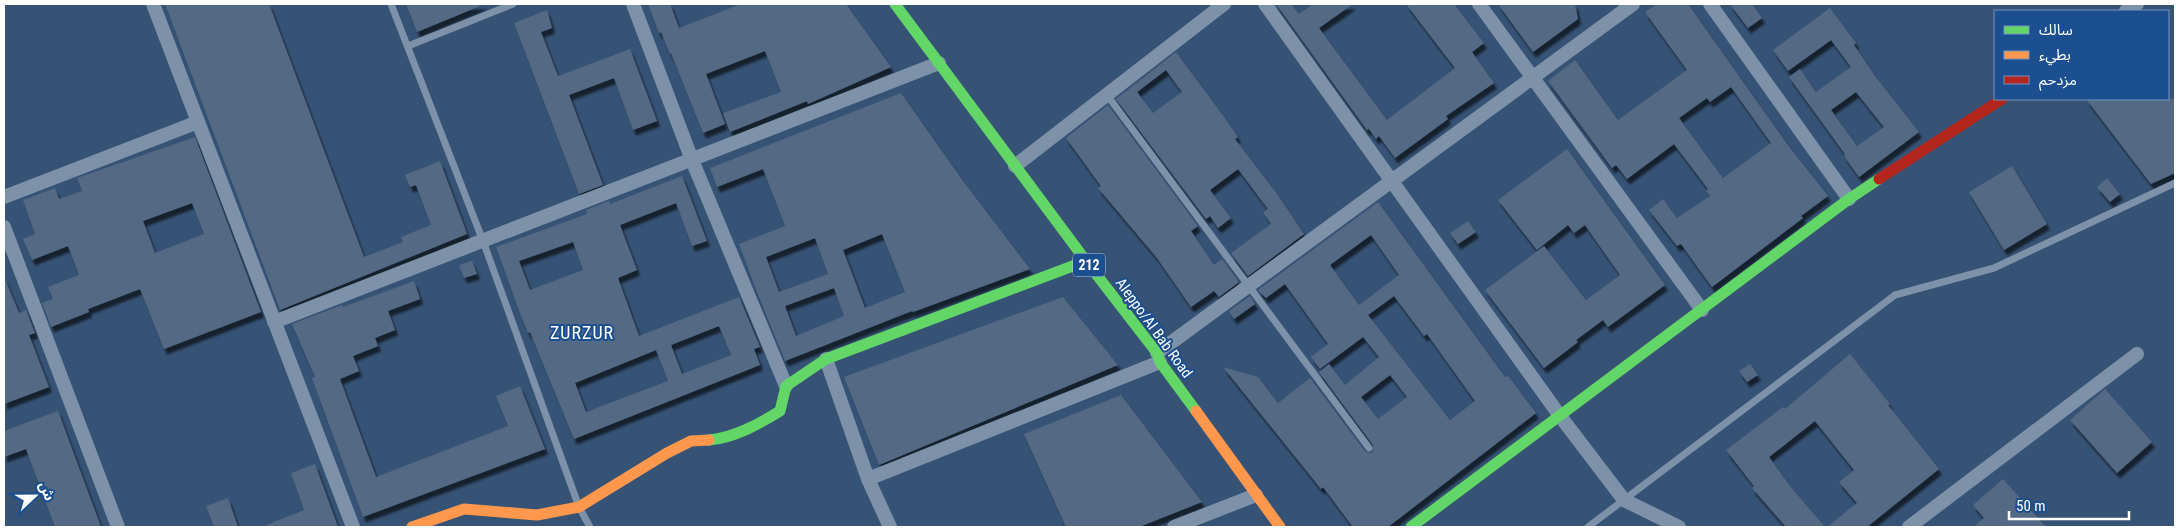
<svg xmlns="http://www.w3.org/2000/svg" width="2179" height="531" viewBox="0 0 2179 531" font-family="'Roboto Condensed','Noto Sans Arabic',sans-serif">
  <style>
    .building { fill: #526984; fill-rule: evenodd; filter: url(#shadow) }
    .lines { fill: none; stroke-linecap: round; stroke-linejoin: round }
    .lane { stroke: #7d92a8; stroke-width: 7 }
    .street { stroke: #7d92a8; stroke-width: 14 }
    .fast { stroke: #63d668; stroke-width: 11 }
    .slow { stroke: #ff974d; stroke-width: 11 }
    .jam { stroke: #b3261e; stroke-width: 11 }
    .labels { text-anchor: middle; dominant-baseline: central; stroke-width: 4; stroke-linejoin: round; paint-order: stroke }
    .shield { fill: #1b4f8f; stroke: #bbcadd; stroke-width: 1 }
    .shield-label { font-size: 14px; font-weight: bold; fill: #fff }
    .street-label { font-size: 15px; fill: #fff; stroke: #1b4f8f }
    .quarter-label { font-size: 18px; letter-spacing: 1px; fill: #fff; stroke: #1b4f8f }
  </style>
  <defs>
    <filter id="shadow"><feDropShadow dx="3" dy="5.5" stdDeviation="1" flood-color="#0009"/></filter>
  </defs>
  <rect width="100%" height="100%" fill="#365274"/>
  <!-- building -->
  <path class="building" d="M165,4h104l95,253 39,-15 -2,-5 30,-12 -15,-40 -6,2 -5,-12 35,-14 27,73 -187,76z
    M406,4h79l-68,28z
    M648,4h22l9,24 62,-24h105l45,63 -83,37 -1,-3 -77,31 -7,-19 58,-21 -16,-41 -59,23 19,50 -22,9 -32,-80 -1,1 -9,-22 -2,1z
    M1276,4h15l8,10 14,-10h40l-34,24 68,92 68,-52 -49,-64h48l30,39 -12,9 22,31 -48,33 2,3 -53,39 -16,-22 -3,3 -7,-10 -2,1z
    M1498,4h77l3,15 -45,33z
    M1657,4h31l99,140 41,52 -27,20 2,2 -91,69 -31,-43 -4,2 -28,-36 14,-11 14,19 33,-22 -4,-5 2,-2 -34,-45 -47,35 -11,-14 -4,3 -64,-87 27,-21 43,60 69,-50 -42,-58zM1731,87l40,56 -48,35 -44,-60 28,-20 3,4z
    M1730,4h22l10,14 -14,10z
    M1830,8l26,35 -2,2 21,31 44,56 -60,45 -15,-21 1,-2 -56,-77 11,-8 16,23 35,-25 -20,-27 -43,31 -15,-21zM1856,92l28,35 -27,19 -26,-36z
    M547,10l5,18 -11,4 17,44 72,-27 27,72 -24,9 -19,-52 -45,17 34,90 -24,9 -65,-171z
    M1176,52l46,62 16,23 -3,2 43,56 26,39 -56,42 -17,-23 40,-29 -8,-12 5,-3 -30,-40 -28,21 21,28 -13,10 -8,-12 -4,3 -90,-120zM1166,70l16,22 -29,21 -16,-21z
    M901,93l62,88 67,88 -117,43 -1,-1 -127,50 -29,-71 -17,-46 46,-18 -22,-57 -46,18 -7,-19zM882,234l23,58 -40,16 -22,-58zM815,238l13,36 -49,18 -13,-35zM834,288l10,28 -48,20 -11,-30z
    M2086,99h89v74l-24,11z
    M1108,105l90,121 -7,5 23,34 8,-6 17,23 -20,15 -5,-6 -23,16 -34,-49 -59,-70 3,-2 -35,-48z
    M195,137l66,175 -97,37 -24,-60 -52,20 1,3 -38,15 -9,-24 11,-4 -5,-12 31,-12 -11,-29 -36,14 -9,-21 12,-5 -12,-34 32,-12 4,11 23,-8 -5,-13zM192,203l12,31 -49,19 -12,-32z
    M1567,149l98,136 -57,42 -5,-7 -27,20 2,2 -34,26 -59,-78 59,-44 42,54 34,-25 -35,-50 -11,8 -6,-8 -31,25 -39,-50z
    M2012,166l35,58 -43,26 -35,-58z
    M682,176l25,65 -15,5 -16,-43 -56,22 17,45 -19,8 21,58 100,-39 21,50 -6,2 6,16 -186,74 -44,-107 -2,1 -7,-17 -25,-69 91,-33 -1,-4 23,-9 1,3zM573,242l10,28 -53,20 -11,-29zM719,326l12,29 -49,19 -11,-29zM656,350l12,31 -82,31 -11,-29z
    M2107,178l13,16 -10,8 -13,-15z
    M1378,202l127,175 3,-1 28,37 -148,114h-35l-30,-40 -2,2 -98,-122 35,10 20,26 32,-25 55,73 4,2 4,-1v-7l-54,-73 10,-8 16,21 34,-28 -16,-20 -43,32 -9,-12 17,-13 -43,-60 -19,14 -8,-8zM1371,235l28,40 -40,30 -29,-40zM1394,296l30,40 3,-2 48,67 -25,19 -82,-105zM1390,375l17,22 -29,22 -17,-22z
    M1468,221l8,11 -18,12 -8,-11z
    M472,261l5,13 -13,4 -5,-13z
    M4,277l15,36 7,-3 9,23 -6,2 20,52 -45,17z
    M414,281l6,18 -32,12 7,19 -20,8 3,8 -25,10 6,15 -19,8 36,98 132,-51 -12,-30 24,-10 25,63 -182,68 -46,-125 -5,-14 3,-1 -23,-53 50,-19 1,2z
    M1250,296l5,8 -21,15 -5,-8z
    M1063,297l55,68 -239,100 -35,-88z
    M1850,354l40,50 -2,1 51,64 -72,58h-40l30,-24 -18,-21 15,-12 -39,-49 -46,36 21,29 35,41h-39l-34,-39 2,-2 -28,-36 57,-43 2,2z
    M1750,364l8,11 -11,7 -8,-11z
    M2105,389l47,53 -35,31 -47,-53z
    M1121,395l81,107 -63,25h-73l-42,-93z
    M58,411l43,116h-46l-29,-78 -22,8v-26z
    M315,464l23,63h-76l42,-17 -13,-37z
    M2003,479l43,48h-73l11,-9 -11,-13z
    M228,498l10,29h-24l-8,-21z"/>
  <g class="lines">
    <!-- lane -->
    <path class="lane" d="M391,4l92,237 96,266 11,20
      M408,46l105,-42
      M1107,95l262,353
      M1588,527l307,-232 99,-27 181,-85"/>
    <!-- street -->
    <path class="street" d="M153,4l200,523
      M633,4l59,156 94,226
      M1265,4l295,412 64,84 55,27
      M1479,4l223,306
      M1710,4l139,195
      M2126,11l11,-7
      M1015,166l209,-162
      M4,197l194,-75
      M4,227l114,300
      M274,322l665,-259
      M1157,353l476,-349
      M826,359l42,120 22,48
      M868,479l292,-117
      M1174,527l82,-32
      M1909,527l228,-173"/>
    <!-- fast -->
    <path class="fast" d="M895,4l191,257 71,92 3,9 36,49
      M709,440c25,-2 50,-16 71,-29l6,-25 40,-27 260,-98
      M1411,527l438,-328 30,-20"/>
    <!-- slow -->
    <path class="slow" d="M1196,411l84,116
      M412,527l52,-18 73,6 42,-8 88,-54 24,-12 18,-1"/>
    <!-- jam -->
    <path class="jam" d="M1879,179l123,-80"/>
  </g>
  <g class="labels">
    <!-- shield labels -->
    <rect class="shield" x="1073" y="253.5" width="32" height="23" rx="4"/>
    <g class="shield-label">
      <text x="1089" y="265">212</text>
    </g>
    <!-- street labels -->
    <g class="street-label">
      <text transform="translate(1154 328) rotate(54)">Aleppo/Al Bab Road</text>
    </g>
    <!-- quarter labels -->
    <g class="quarter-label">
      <text x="582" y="332">ZURZUR</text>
    </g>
  </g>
  <!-- border -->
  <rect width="2179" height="531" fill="none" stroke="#ffffff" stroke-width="10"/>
  <!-- legend -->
  <rect x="1994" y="10" width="175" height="90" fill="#1b4f8f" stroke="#7695bc"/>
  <rect x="2004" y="26" width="25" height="8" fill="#63d668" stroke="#7695bc"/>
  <text x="2039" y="35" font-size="15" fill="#ffffff">سالك</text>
  <rect x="2004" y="51" width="25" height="8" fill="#ff974d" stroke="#7695bc"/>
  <text x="2039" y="60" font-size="15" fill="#ffffff">بطيء</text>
  <rect x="2004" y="76" width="25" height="8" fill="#b3261e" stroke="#7695bc"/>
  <text x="2039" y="85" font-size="15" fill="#ffffff">مزدحم</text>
  <!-- north arrow -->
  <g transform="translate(35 496) rotate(68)" stroke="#1b4f8f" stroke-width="4" paint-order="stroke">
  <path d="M0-4L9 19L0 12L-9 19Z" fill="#ffffff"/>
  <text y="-8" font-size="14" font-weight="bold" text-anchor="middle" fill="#ffffff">ش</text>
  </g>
  <!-- scale -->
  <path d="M2009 511v8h120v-8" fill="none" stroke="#ffffff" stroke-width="2.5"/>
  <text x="2016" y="511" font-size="15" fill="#ffffff" stroke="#1b4f8f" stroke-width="4" paint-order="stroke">50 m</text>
</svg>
